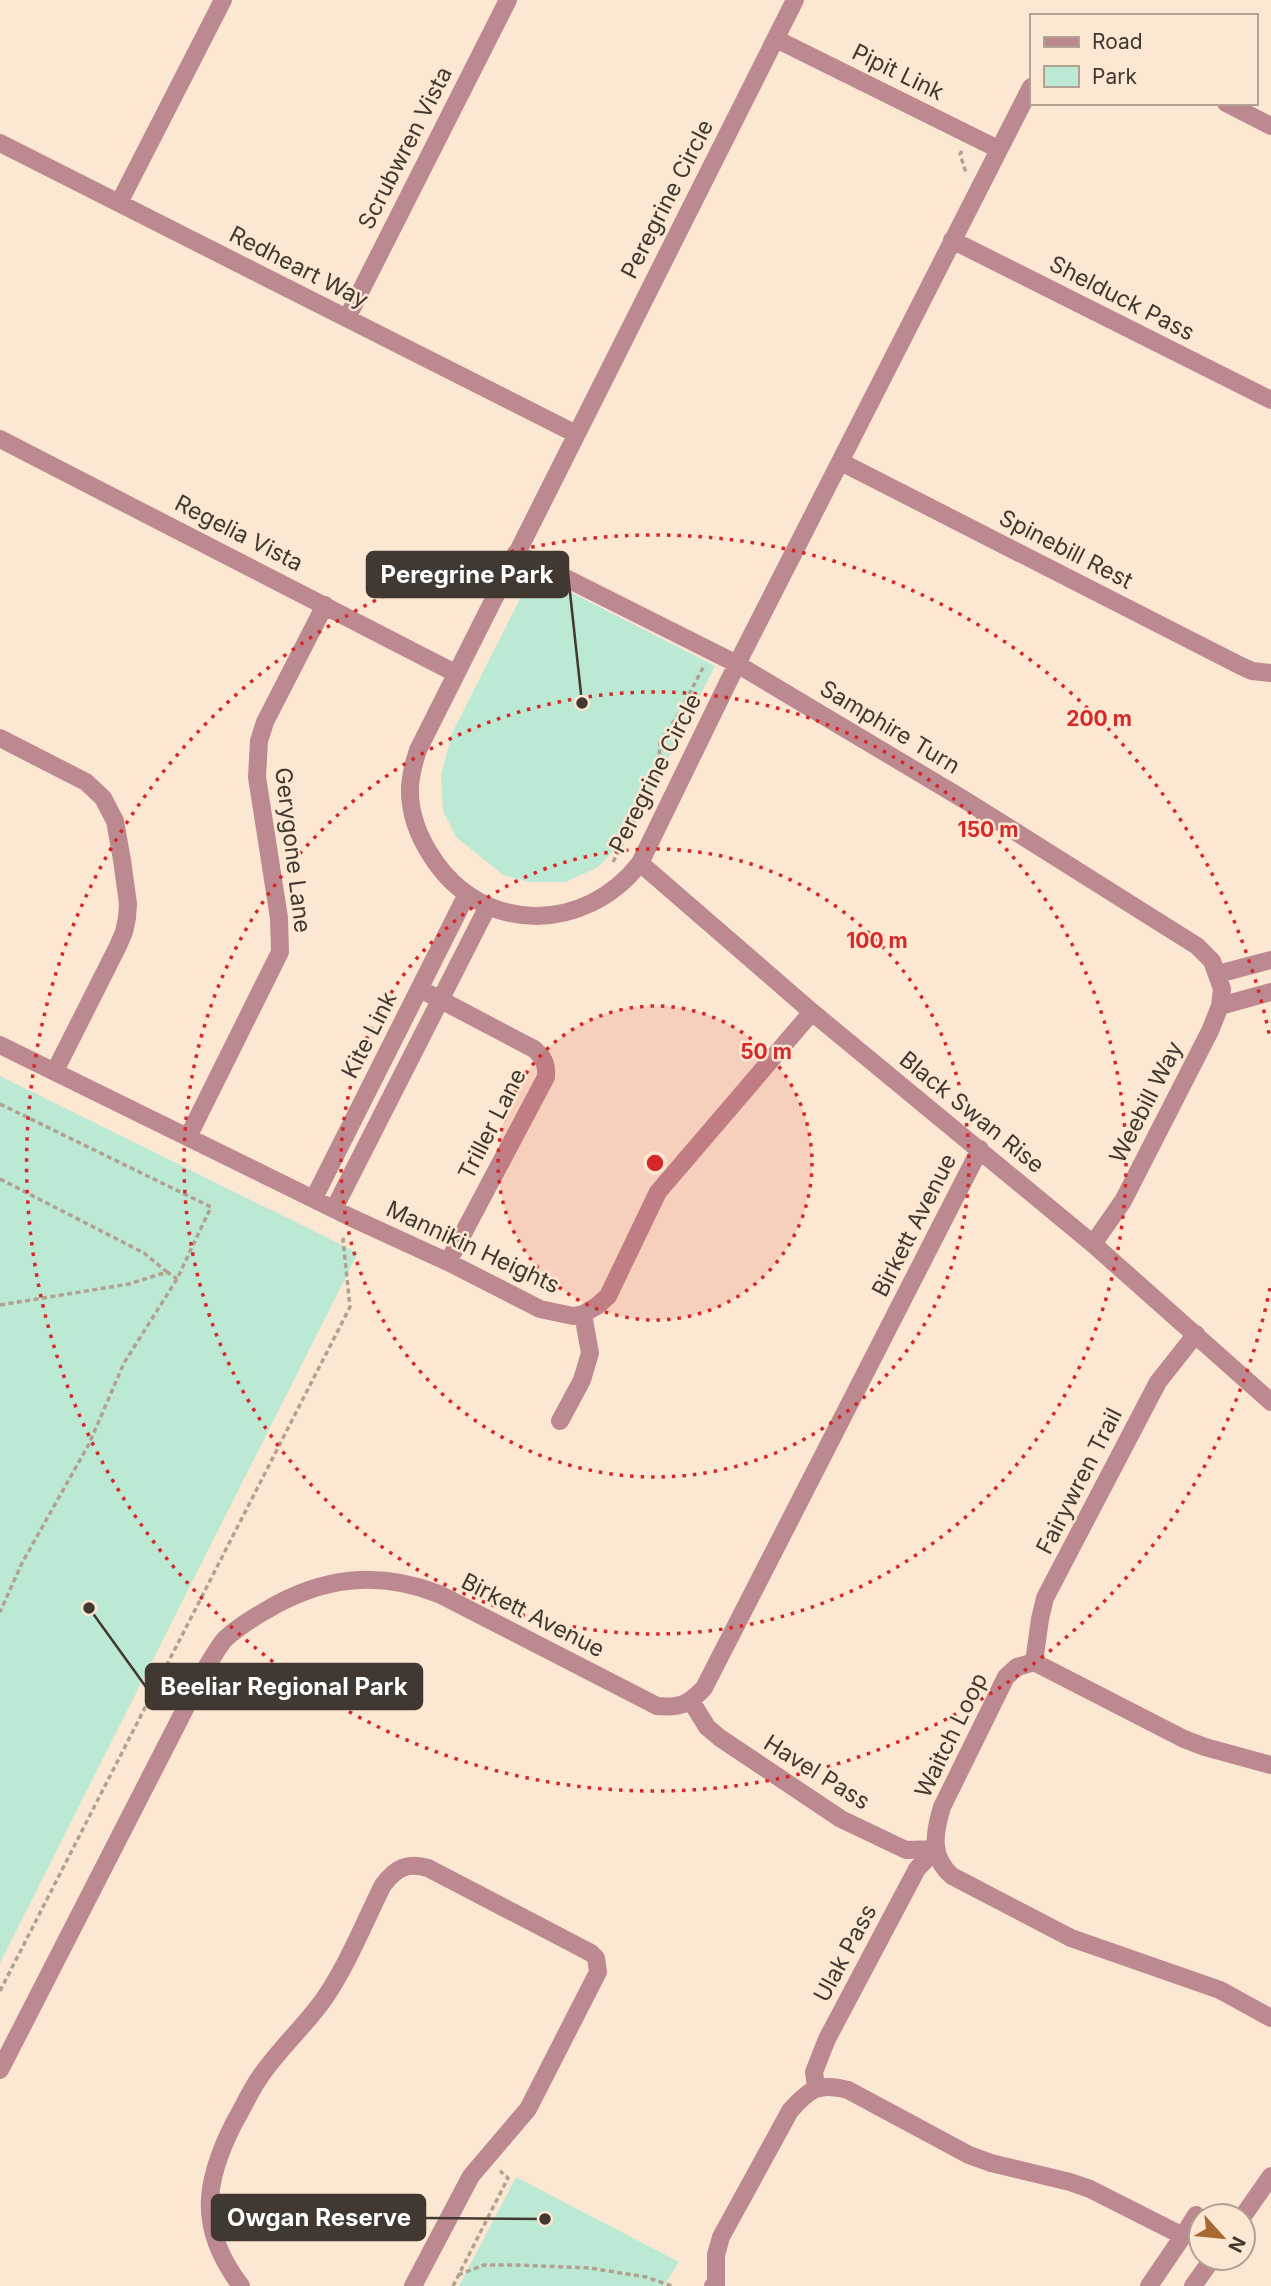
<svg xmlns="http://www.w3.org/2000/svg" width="1271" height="2286" viewBox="0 0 1271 2286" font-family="Inter,sans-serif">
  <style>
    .green { fill: #bce9d3 }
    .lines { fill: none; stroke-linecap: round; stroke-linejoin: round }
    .path { stroke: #b0a190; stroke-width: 3.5; stroke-dasharray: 5 3.5; stroke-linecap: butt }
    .minor { stroke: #bd8990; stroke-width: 18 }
    .ring { fill: none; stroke: #d62828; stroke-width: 3.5; stroke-dasharray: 3.5 7 }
    .labels { text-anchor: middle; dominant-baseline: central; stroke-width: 5; stroke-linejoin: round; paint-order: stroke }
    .street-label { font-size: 23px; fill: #413931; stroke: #fce8d2 }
    .centre { fill: #d62828; stroke: #fce8d2; stroke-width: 3.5 }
    .ring-label { font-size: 21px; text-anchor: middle; font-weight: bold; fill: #d62828; stroke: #fce8d2; stroke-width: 5; stroke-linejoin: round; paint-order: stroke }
    .leader { fill: none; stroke: #413931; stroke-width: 2.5 }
    .callout-dot { fill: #413931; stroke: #fce8d2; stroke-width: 2.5 }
    .callout { fill: #413931; stroke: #413931; stroke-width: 2.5 }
    .callout-label { font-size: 24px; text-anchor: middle; font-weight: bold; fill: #fff }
  </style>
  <rect width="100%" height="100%" fill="#fce8d2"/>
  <!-- green -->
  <path class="green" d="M533,573l182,93 -86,170 -31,31 -32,15h-37l-26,-7 -47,-38 -13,-26 -2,-36 11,-42z
    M0,1076l358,177 -358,710z
    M516,2177l163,85 -15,24h-205z"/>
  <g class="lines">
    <!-- path -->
    <path class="path" d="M962,151l-2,3 6,19
      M613,862l47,-92 -1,-10 1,-18 18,-27 26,-49
      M0,1104l211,103 -34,72 -53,84 -35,81 -67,119 -22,49
      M0,1179l144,74 23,19
      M0,1305l129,-21 38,-12 10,7
      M0,1991l350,-684 -7,-67 2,-5
      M458,2275l26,-10h31l75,3 56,9 26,9
      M453,2286l55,-108 -8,-7"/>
    <!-- minor -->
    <path class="minor" d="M795,0l-377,750c-4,12 -7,24 -8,36 -1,26 8,50 22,71 50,78 153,77 208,6l97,-199 294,-577
      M776,39l222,110
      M1226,103l45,23
      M0,143l576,291
      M119,203l104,-203
      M952,240l319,160
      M347,318l161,-318
      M0,439l455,234
      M841,462l398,203 13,6 19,2
      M516,553l221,111 231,138 229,144 15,15 10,28 -2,17 -10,25 -87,170 -30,43
      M0,738l86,44 17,16 12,23 7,39 6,44 -1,14 -3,14 -6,14 -63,125
      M640,863l172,149 281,232 178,158
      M1218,974l53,-14
      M420,989l114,60c10,9 13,15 12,28l-98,185
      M1220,1006l51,-14
      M0,1045l352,173 96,44 92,47 33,7 10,-2 14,-8 11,-10 50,-104 154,-180
      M188,1137l92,-185 -1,-34 -22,-141 2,-36 6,-19 60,-117
      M314,1198l153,-304
      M334,1209l154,-303
      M560,1421l22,-41 8,-27 -7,-39
      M1034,1662l6,-43 5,-21 113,-216 38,-48
      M691,1701l16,26 13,11 121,81 65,31 30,-1
      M1271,1765l-66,-18 -21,-8 -150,-77 -17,5 -11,10 -64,130c-8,26 -12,50 10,69l119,62 149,52 51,28
      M0,2070l207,-404c6,-9 11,-19 18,-27 12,-11 26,-20 40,-28 56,-34 112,-41 174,-17l218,112c23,2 31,-1 47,-18l276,-539
      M816,2087l-2,-15 13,-33 90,-170 19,-20
      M1243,2216l28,-40
      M1183,2236l13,-21
      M241,2286c-43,-57 -38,-102 -7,-163 9,-15 16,-32 26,-46 19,-28 45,-51 64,-78 24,-35 40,-76 59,-114 13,-17 24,-23 45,-17l163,85 5,5 2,14 -70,137 -57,67 -58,110
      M713,2286l3,-1v-30l5,-18 69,-126c19,-22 29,-29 58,-21l121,65 22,8 79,19 20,7 93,47 -34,50
      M1193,2286l20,-28"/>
  </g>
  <!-- distance rings -->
  <circle cx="655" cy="1163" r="157" fill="#d62828" fill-opacity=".12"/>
  <g class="ring">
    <circle cx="655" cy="1163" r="157"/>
    <circle cx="655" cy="1163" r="314"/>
    <circle cx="655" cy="1163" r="471"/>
    <path d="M1270 1288A628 628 0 1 1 1270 1038"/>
  </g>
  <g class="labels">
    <!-- street labels -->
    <g class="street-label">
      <text transform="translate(898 72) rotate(26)">Pipit Link</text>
      <text transform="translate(405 148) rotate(-63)">Scrubwren Vista</text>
      <text transform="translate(667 199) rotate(-63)">Peregrine Circle</text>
      <text transform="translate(299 267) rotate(27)">Redheart Way</text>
      <text transform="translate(1122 298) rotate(27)">Shelduck Pass</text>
      <text transform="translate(239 533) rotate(27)">Regelia Vista</text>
      <text transform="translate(1066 549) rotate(27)">Spinebill Rest</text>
      <text transform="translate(890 727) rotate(31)">Samphire Turn</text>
      <text transform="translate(655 773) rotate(-63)">Peregrine Circle</text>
      <text transform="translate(293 850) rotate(83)">Gerygone Lane</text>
      <text transform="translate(369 1035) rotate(-63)">Kite Link</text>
      <text transform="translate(1146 1102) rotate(-63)">Weebill Way</text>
      <text transform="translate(972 1112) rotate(39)">Black Swan Rise</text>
      <text transform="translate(492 1124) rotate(-63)">Triller Lane</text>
      <text transform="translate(914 1225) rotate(-63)">Birkett Avenue</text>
      <text transform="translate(473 1247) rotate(25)">Mannikin Heights</text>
      <text transform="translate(1079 1481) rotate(-63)">Fairywren Trail</text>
      <text transform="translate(533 1615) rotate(27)">Birkett Avenue</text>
      <text transform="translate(951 1735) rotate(-64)">Waitch Loop</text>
      <text transform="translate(817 1772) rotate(32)">Havel Pass</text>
      <text transform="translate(845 1953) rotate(-62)">Ulak Pass</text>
    </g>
  </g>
  <circle cx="655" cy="1163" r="10" class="centre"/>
  <g class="ring-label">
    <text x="1099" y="726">200 m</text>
    <text x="988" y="837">150 m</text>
    <text x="877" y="948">100 m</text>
    <text x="766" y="1059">50 m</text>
  </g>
  <!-- callouts -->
  <path class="leader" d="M582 703L568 574M89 1608L146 1687M545 2219L425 2218"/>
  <g class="callout-dot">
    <circle cx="582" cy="703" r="7"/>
    <circle cx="89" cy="1608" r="7"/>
    <circle cx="545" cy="2219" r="7"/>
  </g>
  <g class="callout">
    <rect x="367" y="552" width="201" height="45" rx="7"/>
    <rect x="146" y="1664" width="276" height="45" rx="7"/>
    <rect x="212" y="2195" width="213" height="45" rx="7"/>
  </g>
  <g class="callout-label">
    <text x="467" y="583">Peregrine Park</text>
    <text x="284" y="1695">Beeliar Regional Park</text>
    <text x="319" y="2226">Owgan Reserve</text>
  </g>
  <!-- legend -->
  <rect x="1030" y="14" width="228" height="91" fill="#fce8d2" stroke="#b1a292" stroke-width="2"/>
  <rect x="1044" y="37" width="35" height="10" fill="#bd8990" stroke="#b1a292" stroke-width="2"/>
  <text x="1092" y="49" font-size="21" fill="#413931">Road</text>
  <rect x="1044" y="66" width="35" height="21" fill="#bce9d3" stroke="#b1a292" stroke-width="2"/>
  <text x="1092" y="84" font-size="21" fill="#413931">Park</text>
  <!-- north arrow -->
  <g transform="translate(1222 2237) rotate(117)"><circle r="33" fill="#fce8d2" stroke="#b1a292" stroke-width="2"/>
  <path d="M0-5L12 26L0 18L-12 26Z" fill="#a86832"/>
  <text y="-10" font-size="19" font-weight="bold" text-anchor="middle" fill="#413931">N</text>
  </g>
</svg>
